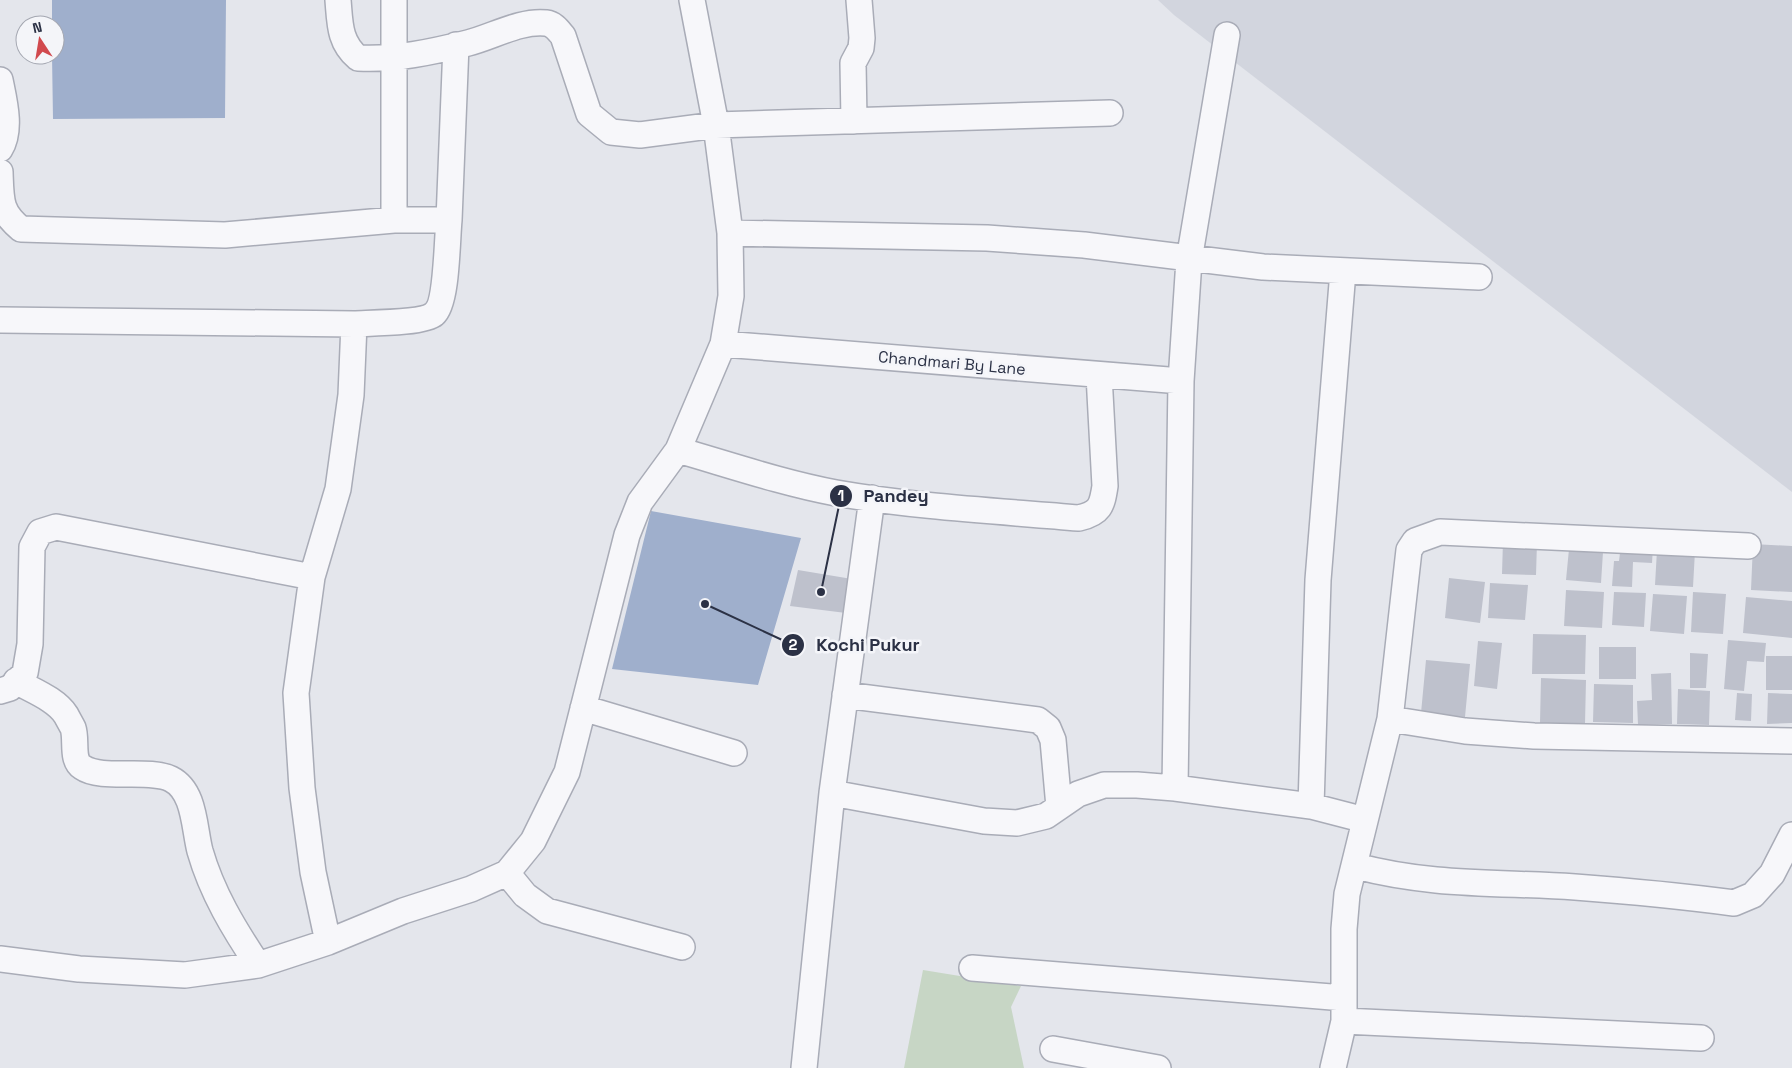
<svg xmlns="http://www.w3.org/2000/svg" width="1792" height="1068" viewBox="0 0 1792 1068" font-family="'Space Grotesk',sans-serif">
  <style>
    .built { fill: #d2d5de }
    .green { fill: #c7d6c5 }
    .water { fill: #9fafcc }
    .building { fill: #bec1cc }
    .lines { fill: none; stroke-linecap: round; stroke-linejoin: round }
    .minor-casing { stroke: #a9acb7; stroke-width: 28 }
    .minor { stroke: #f7f7fa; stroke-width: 25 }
    .labels { text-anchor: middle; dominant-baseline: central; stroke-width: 5; stroke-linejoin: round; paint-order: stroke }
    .street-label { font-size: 16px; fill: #2b3145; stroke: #f4f5f9 }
    .leader { fill: none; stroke: #2b3145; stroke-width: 2 }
    .callout-dot { fill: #2b3145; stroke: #f4f5f9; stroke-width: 2 }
    .mark-label { font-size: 15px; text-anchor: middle; font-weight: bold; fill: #fff }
    .callout-label { font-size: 18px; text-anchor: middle; font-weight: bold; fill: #2b3145; stroke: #f4f5f9; stroke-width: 5; stroke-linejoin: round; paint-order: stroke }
  </style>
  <rect width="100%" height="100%" fill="#e4e6ec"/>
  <!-- built -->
  <path class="built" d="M1158,0h634v492l-618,-477z"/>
  <!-- green -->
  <path class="green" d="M923,970l98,16 -10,21 13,61h-120z"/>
  <!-- water -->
  <path class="water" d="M52,0h174l-1,118 -172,1 -1,-64h3v-30h-3z
    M651,511l150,27 -43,147 -146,-16z"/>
  <!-- building -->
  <path class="building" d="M1503,541l34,1 -1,33 -34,-1z
    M1753,544l39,2v46l-41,-2z
    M1621,545l32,2 -1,16 -19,-1 -1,25 -20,-1 2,-25h5z
    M1569,549l34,3 -2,31 -35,-3z
    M1657,550l38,1 -2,36 -38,-2z
    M798,570l54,9 -6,34 -56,-7z
    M1449,578l36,4 -5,41 -35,-5z
    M1490,583l38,2 -3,35 -37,-2z
    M1566,590l38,2 -2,36 -38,-2z
    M1614,592l32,1 -2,34 -32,-2z
    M1693,592l33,2 -3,40 -32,-2z
    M1653,594l34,2 -3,38 -34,-3z
    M1746,597l46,4v37l-49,-5z
    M1533,634l53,1 -1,39h-53z
    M1728,640l38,3 -2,19 -17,-1 -3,30 -20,-2z
    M1478,641l24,2 -5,46 -23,-3z
    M1599,647h37v32h-37z
    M1690,653l18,1 -2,34h-16z
    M1766,656h26v34h-26z
    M1426,660l44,4 -5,53 -44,-4z
    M1671,673l1,51 -34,1 -1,-24 15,-1 -1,-26z
    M1541,678l45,2 -1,44 -45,-1z
    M1594,684l39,1v38l-40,-1z
    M1678,689l32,2 -1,34 -32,-1z
    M1737,693l15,1 -1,27 -16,-1z
    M1768,693l24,1v29l-25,1z"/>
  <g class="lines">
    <defs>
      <path id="minor" d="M338,0c2,23 1,42 20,58 37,2 74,-6 110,-15 24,-6 53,-23 78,-20 8,1 12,7 17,13l26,78 22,18 29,3 76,-10 394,-12
        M0,80c4,20 12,50 0,69
        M854,121l-1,-58 8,-15 1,-10 -3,-38
        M0,172c1,29 0,40 21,57l204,6 169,-15h55c-2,19 -2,84 -15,94 -10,9 -65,9 -80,10l-3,71 -13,94 -26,88 -16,116 6,95 11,84 15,70
        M394,220v-220
        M449,220l7,-175
        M730,233l257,5 97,7 179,22 216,10
        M0,320l354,4
        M723,344l458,37
        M678,450c52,15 105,33 158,43 80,14 162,18 243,25 21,-5 23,-12 26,-32l-6,-111
        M16,681c15,9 40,18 50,34 2,4 5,9 7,13 4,11 -2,32 9,39 20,14 66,1 89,12 24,12 23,49 29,72 12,42 34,78 58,114
        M0,691l10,-3 15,-15 5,-29 2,-97 8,-15 16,-5 256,50
        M845,695l193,25 10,8 5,12 6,67
        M583,708l151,45
        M1390,719l75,12 69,5 258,5
        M1175,788l6,-407 8,-121 38,-225
        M832,793l152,28 33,2 29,-7 32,-22 26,-9h33l38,3 136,18 54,14
        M1311,806l7,-226 25,-309
        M1356,866c75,20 142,16 219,21 53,4 106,9 159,16l19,-8 19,-21 20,-39
        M507,873l18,22 22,16 135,36
        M0,959l79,10 106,6 73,-10 70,-23 75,-31 68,-22 36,-16 26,-32 34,-69 60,-237 13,-33 38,-52 45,-106 8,-48 -1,-63 -14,-108 -24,-125
        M972,968l372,30
        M1344,1021l357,17
        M1053,1049l105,19
        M804,1068l28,-275 40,-295
        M1333,1068l11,-47v-92l3,-35 43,-175 19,-169 6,-9 25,-9 308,14"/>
    </defs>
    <!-- minor casing -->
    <use href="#minor" class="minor-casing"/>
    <!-- minor -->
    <use href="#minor" class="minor"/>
  </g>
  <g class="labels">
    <!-- street labels -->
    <g class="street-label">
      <text transform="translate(952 363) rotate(5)">Chandmari By Lane</text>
    </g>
  </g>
  <!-- callouts -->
  <path class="leader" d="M821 592L841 496M705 604L793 645"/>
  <g class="callout-dot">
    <circle cx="821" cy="592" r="5"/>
    <circle cx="705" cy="604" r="5"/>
    <circle cx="841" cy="496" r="12"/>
    <circle cx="793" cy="645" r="12"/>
  </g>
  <g class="mark-label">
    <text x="841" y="501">1</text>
    <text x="793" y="650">2</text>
  </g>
  <g class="callout-label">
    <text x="896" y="502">Pandey</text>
    <text x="868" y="651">Kochi Pukur</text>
  </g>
  <!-- north arrow -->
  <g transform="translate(40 40) rotate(348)"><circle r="24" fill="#f4f5f9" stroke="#a4a7b1"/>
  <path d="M0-4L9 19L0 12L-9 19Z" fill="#d1494e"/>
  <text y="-8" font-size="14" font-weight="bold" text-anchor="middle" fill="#2b3145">N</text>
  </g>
</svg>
